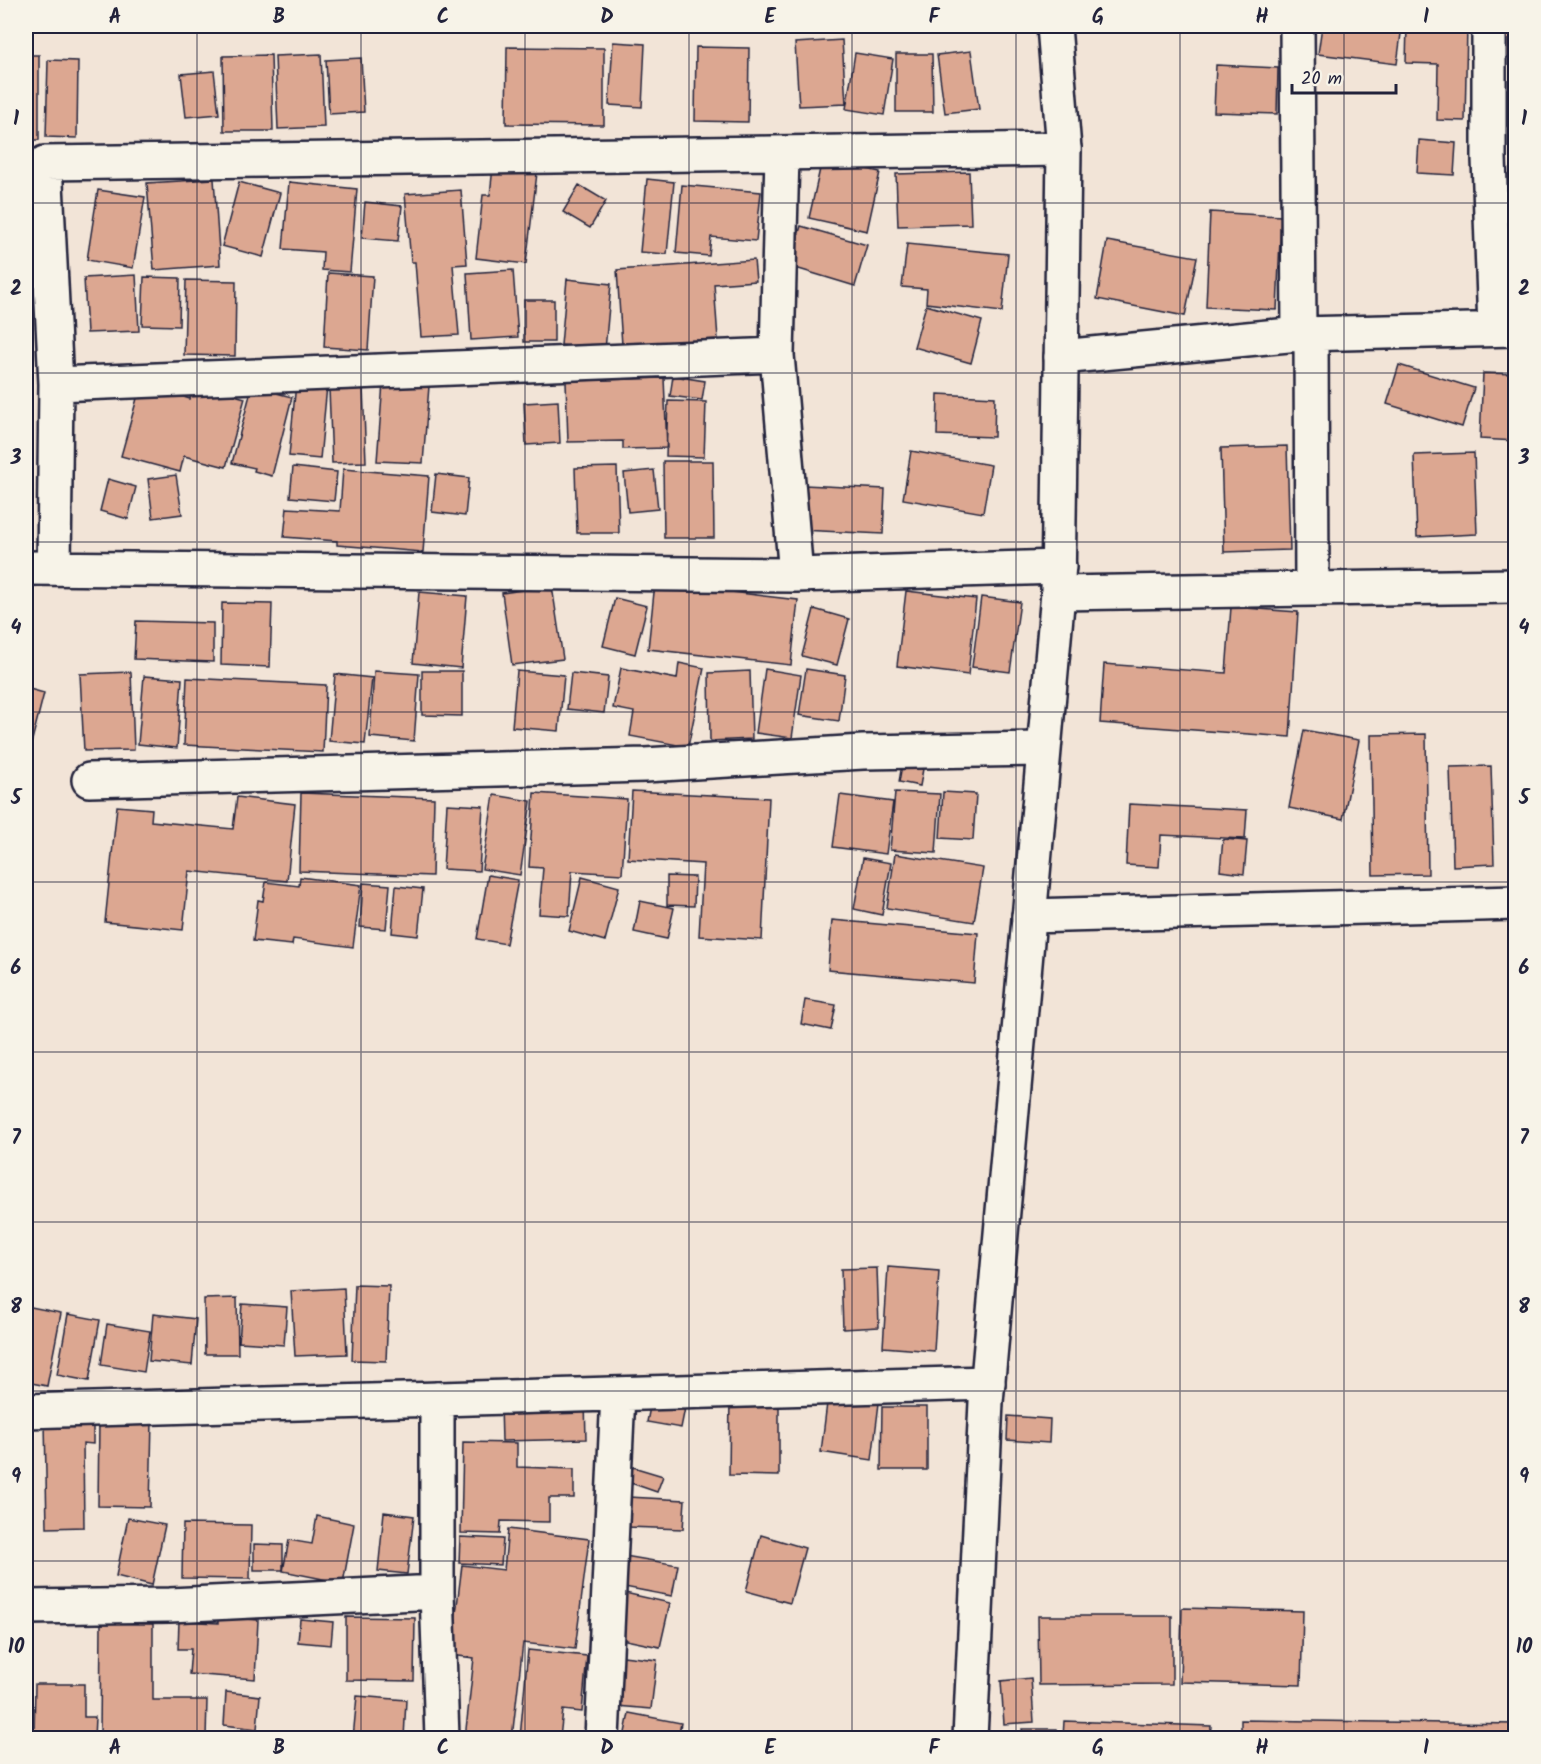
<svg xmlns="http://www.w3.org/2000/svg" width="1541" height="1764" viewBox="0 0 1541 1764" font-family="Kalam,sans-serif">
  <style>
    .building { fill: #dca791; stroke: #22223b; stroke-width: 1.5 }
    .lines { fill: none; stroke-linecap: round; stroke-linejoin: round }
    .street-casing { stroke: #22223b; stroke-width: 38 }
    .secondary-casing { stroke: #22223b; stroke-width: 38 }
    .street { stroke: #f7f3e8; stroke-width: 33 }
    .secondary { stroke: #f7f3e8; stroke-width: 33 }
    .grid { fill: none; stroke: #22223b; stroke-width: 1.5; stroke-opacity: 0.55 }
    .neatline { fill: none; stroke: #22223b; stroke-width: 2 }
    .grid-label { font-size: 20px; text-anchor: middle; font-weight: bold; fill: #22223b }
  </style>
  <rect width="100%" height="100%" fill="#f2e4d7"/>
  <filter id="ink" filterUnits="userSpaceOnUse"><feTurbulence type="fractalNoise" baseFrequency=".0167" numOctaves="2"/><feDisplacementMap in="SourceGraphic" scale="12" xChannelSelector="R" yChannelSelector="G"/><feConvolveMatrix kernelMatrix="1 2 1 2 8 2 1 2 1" color-interpolation-filters="sRGB"/></filter>
  <g filter="url(#ink)">
    <!-- building -->
    <path class="building" d="M1322,26h80l-5,38 -79,-10z
      M1407,26h60l-2,95 -28,-1 1,-56 -32,-1z
      M1497,26h19v32l-20,-1z
      M842,40l4,64 -47,2 -4,-63z
      M613,42l32,2 -3,63 -33,-2z
      M507,47l97,1v77l-98,-1z
      M696,47l53,1 -1,74 -53,-1z
      M971,51l8,58 -34,4 -8,-58z
      M855,53l38,6 -9,56 -38,-6z
      M321,54l3,73 -46,2 -3,-73z
      M896,54h36l1,58h-37z
      M26,55h13v85h-13z
      M271,55l2,76h-49l-1,-75z
      M361,58l3,54 -35,2 -3,-54z
      M48,60l30,1 -1,77 -31,-1z
      M1216,65l62,3 -1,46 -63,-2z
      M214,71l5,43 -33,3 -5,-43z
      M1419,140l37,3 -2,32 -37,-2z
      M822,160l58,12 -13,59 -58,-13z
      M493,167l44,6 -11,91 -50,-6 7,-63h7z
      M969,172l2,52 -73,2 -2,-52z
      M214,179l6,86 -66,5 -7,-87z
      M647,179l27,3 -7,72 -27,-2z
      M239,182l41,11 -17,64 -41,-11z
      M289,182l68,7 -7,83 -28,-2 1,-18 -40,-3z
      M579,185l27,16 -16,27 -27,-16z
      M682,185l79,7 -5,49 -45,-4 -2,19 -33,-3z
      M98,190l47,7 -12,71 -46,-8z
      M461,190l6,74 -14,1 6,70 -38,2 -6,-75h-4l-6,-68z
      M365,202l37,4 -4,35 -36,-3z
      M1210,212l71,4 -4,94 -71,-3z
      M801,226l66,19 -12,41 -66,-20z
      M1107,241l90,16 -12,59 -88,-17z
      M907,244l101,10 -6,58 -76,-9 1,-14 -25,-2z
      M754,260l2,21 -42,3 4,55 -96,6 -5,-75z
      M513,270l5,67 -47,3 -4,-67z
      M328,273l45,3 -5,74 -44,-3z
      M136,275l3,56 -52,2 -3,-55z
      M144,277l36,1 -1,48 -37,-1z
      M567,279l44,5 -6,66 -44,-5z
      M186,280l50,1 -1,75 -51,-1z
      M524,300h30v42h-30z
      M926,305l56,16 -11,42 -57,-16z
      M1399,365l75,23 -12,39 -75,-23z
      M1483,373l33,1v67l-36,-2z
      M673,376l32,5 -3,19 -32,-4z
      M664,378l3,70 -44,1v-8l-55,1 -2,-61z
      M296,383l31,3 -7,73 -31,-3z
      M383,383l46,3 -6,77 -46,-2z
      M141,384l49,15 4,-15 51,14 -19,69 -42,-11 -4,16 -59,-16z
      M252,387l40,10 -20,79 -18,-5 1,-3 -23,-5z
      M363,387l3,75 -34,1 -3,-74z
      M938,394l57,3 -1,40 -57,-2z
      M558,401l2,42 -34,2 -2,-42z
      M668,401l38,1 -2,55 -38,-1z
      M1287,446l3,104 -66,2 -3,-104z
      M911,451l80,14 -8,48 -80,-14z
      M1474,453l3,81 -60,3 -3,-82z
      M663,461h50l1,77h-50z
      M293,467l44,5 -3,29 -44,-4z
      M617,467l2,66h-42l-2,-65z
      M343,469l86,7 -6,76 -86,-7v-4l-53,-4 3,-29 53,3z
      M654,470l4,39 -30,3 -4,-39z
      M436,474l33,4 -4,38 -33,-4z
      M176,475l6,39 -29,4 -5,-39z
      M108,479l28,8 -8,32 -28,-8z
      M804,485l81,4 -2,45 -82,-4z
      M655,583l143,17 -7,65 -143,-16z
      M552,586l11,73 -51,6 -10,-72z
      M906,591l70,8 -8,76 -71,-9z
      M419,592l48,4 -6,72 -48,-5z
      M981,597l39,5 -10,70 -38,-5z
      M615,598l32,8 -12,48 -32,-8z
      M222,603l50,1 -2,63 -49,-2z
      M1231,607l67,5 -8,125 -190,-14 4,-59 122,9z
      M814,609l35,10 -12,46 -35,-9z
      M136,621l77,2v39l-79,-3z
      M679,663l25,5 -16,79 -58,-11 4,-24 -21,-4 8,-40 56,11z
      M765,669l36,6 -9,63 -36,-5z
      M806,669l39,6 -6,46 -40,-6z
      M374,671l45,3 -5,67 -44,-4z
      M422,671h40v45l-40,-1z
      M517,671l47,4 -5,56 -47,-4z
      M750,671l2,68 -42,2 -1,-68z
      M131,672l3,78 -50,1 -4,-77z
      M571,673l37,4 -4,36 -37,-4z
      M335,674l37,4 -7,66 -36,-3z
      M144,676l38,3 -5,69 -39,-4z
      M187,678l139,7 -3,67 -139,-7z
      M26,688l18,5 -16,63 -2,-1z
      M1304,730l55,10 -16,79 -54,-11z
      M1426,734l2,140 -55,1 -2,-140z
      M903,759l21,4 -4,23 -21,-4z
      M1491,766l3,98 -41,2 -3,-99z
      M632,791l137,7 -7,142 -63,-4 4,-72 -75,-5z
      M895,792l45,2 -4,59 -46,-3z
      M943,792l33,2 -3,46 -33,-2z
      M301,793l133,5 -2,78 -133,-5z
      M534,793l93,6 -5,75 -50,-3 -3,45 -30,-2 4,-46 -14,-1z
      M494,795l37,6 -11,74 -38,-6z
      M840,795l53,7 -7,52 -53,-7z
      M237,797l58,7 -8,77 -98,-10 -6,59 -78,-8 12,-116 35,3 -1,12 82,8z
      M447,804l36,2 -4,65 -36,-2z
      M1129,804l118,6 -2,29 -84,-4 -2,32 -33,-2z
      M1516,823v48h-4z
      M1223,839l24,2 -3,33 -24,-3z
      M895,854l88,14 -9,54 -87,-14z
      M863,858l28,5 -9,52 -28,-6z
      M488,875l30,5 -12,64 -29,-5z
      M667,876l28,1 -1,29 -27,-1z
      M300,877l61,8 -8,62 -60,-8 -1,6 -39,-4 5,-41 5,1 3,-19 33,4z
      M582,877l37,10 -14,54 -36,-10z
      M363,883l27,2 -4,44 -26,-2z
      M396,886l27,3 -5,47 -26,-3z
      M640,901l34,7 -7,31 -33,-7z
      M832,920l146,13 -4,50 -146,-13z
      M805,1000l31,5 -5,25 -30,-6z
      M888,1267l51,4 -5,80 -51,-4z
      M877,1268l2,59 -36,2 -2,-60z
      M355,1285l34,1 -3,75 -34,-1z
      M344,1288l3,66 -52,2 -4,-65z
      M237,1298l1,56h-33l-1,-55z
      M242,1304l45,3 -3,38 -45,-3z
      M26,1306l35,7 -14,73 -21,-4z
      M68,1314l32,6 -11,61 -32,-6z
      M153,1314l43,5 -4,46 -43,-4z
      M107,1324l43,7 -6,41 -43,-7z
      M828,1395l51,8 -7,57 -51,-8z
      M730,1397h49v79l-50,-1z
      M651,1402l34,6 -4,20 -34,-6z
      M585,1403l1,36 -84,2 -1,-36z
      M882,1407h45v63h-46z
      M1008,1416l42,3 -1,24 -42,-3z
      M99,1420h53l-2,87 -52,-1z
      M45,1421h48v23l-10,-1 1,84 -37,1z
      M463,1442l54,1v24l57,2v29h-25v24l-48,-1 -1,13 -39,-1z
      M633,1467l30,9 -6,16 -29,-10z
      M628,1497l57,3 -2,29 -56,-2z
      M384,1512l30,4 -7,58 -29,-3z
      M317,1516l37,8 -11,59 -60,-12 6,-31 23,4z
      M128,1518l37,7 -13,60 -36,-9z
      M183,1524l68,1 -1,54 -68,-1z
      M508,1529l81,10 -14,110 -52,-6 -11,95h-47l9,-80 -23,-3 11,-90 42,5z
      M761,1535l44,13 -15,55 -44,-12z
      M460,1537l43,2 -2,26 -42,-2z
      M254,1544l29,1v25h-29z
      M619,1555l59,10 -6,31 -58,-11z
      M625,1593l45,10 -10,44 -44,-9z
      M1182,1608l121,3 -2,74 -121,-3z
      M1038,1616h134v68l-133,1z
      M218,1617l40,3 -3,59 -66,-5 2,-25h-13l1,-28 39,2z
      M346,1617l69,1 -1,63 -68,-1z
      M300,1619l33,3 -2,23 -33,-3z
      M101,1623l52,1v76h54l-1,38h-106z
      M528,1650l59,6 -5,56 -19,-2 -3,28h2h-42z
      M623,1656l34,4 -6,49 -34,-3z
      M1031,1678l3,44 -30,2 -3,-43z
      M35,1684h49v33h11l-1,21h-60z
      M226,1692l34,4 -3,33 -33,-4z
      M357,1696l49,4 -2,38h-51z
      M629,1713l52,10 -3,15h-54z
      M1241,1720l275,4v14h-275z
      M1064,1721l147,5 -1,12h-147z
      M1022,1729h35l1,9h-35z
      M225,1733l50,5h-51z
      M347,1735v3h-43v-1z"/>
    <g class="lines">
      <defs>
        <path id="street" d="M1297,26l2,308
          M1489,26v132l6,171
          M782,154l-5,201 19,220
          M1311,333l1,256
          M1061,357l238,-23 217,-5
          M56,384l721,-29
          M54,567l2,-183 -11,-221 1019,-14
          M26,568l770,7 263,-8
          M1058,593l458,-7
          M89,780l556,-15 218,-13 180,-3
          M1029,916l487,-13
          M437,1399v193l5,146
          M26,1411l962,-28
          M26,1607l144,-2 267,-13
          M602,1738l16,-344"/>
        <path id="secondary" d="M970,1738l16,-336 72,-809 6,-444 -10,-123"/>
      </defs>
      <!-- street casing -->
      <use href="#street" class="street-casing"/>
      <!-- secondary casing -->
      <use href="#secondary" class="secondary-casing"/>
      <!-- street -->
      <use href="#street" class="street"/>
      <!-- secondary -->
      <use href="#secondary" class="secondary"/>
    </g>
  </g>
  <!-- grid -->
  <path class="grid" d="M197,26v1712M361,26v1712M525,26v1712M689,26v1712M852,26v1712M1016,26v1712M1180,26v1712M1344,26v1712M26,203h1490M26,373h1490M26,542h1490M26,712h1490M26,882h1490M26,1052h1490M26,1222h1490M26,1391h1490M26,1561h1490"/>
  <!-- margin -->
  <rect width="1541" height="1764" fill="none" stroke="#f7f3e8" stroke-width="66"/>
  <!-- scale -->
  <path d="M1292 84v9h104v-9" fill="none" stroke="#22223b" stroke-width="3"/>
  <text x="1301" y="84" font-size="18" fill="#22223b" stroke="#f7f3e8" stroke-width="4.5" paint-order="stroke">20 m</text>
  <rect x="33" y="33" width="1475" height="1698" class="neatline"/>
  <g class="grid-label">
    <text x="115" y="23">A</text>
    <text x="279" y="23">B</text>
    <text x="443" y="23">C</text>
    <text x="607" y="23">D</text>
    <text x="770" y="23">E</text>
    <text x="934" y="23">F</text>
    <text x="1098" y="23">G</text>
    <text x="1262" y="23">H</text>
    <text x="1426" y="23">I</text>
    <text x="16" y="125">1</text>
    <text x="1524" y="125">1</text>
    <text x="16" y="295">2</text>
    <text x="1524" y="295">2</text>
    <text x="16" y="464">3</text>
    <text x="1524" y="464">3</text>
    <text x="16" y="634">4</text>
    <text x="1524" y="634">4</text>
    <text x="16" y="804">5</text>
    <text x="1524" y="804">5</text>
    <text x="16" y="974">6</text>
    <text x="1524" y="974">6</text>
    <text x="16" y="1144">7</text>
    <text x="1524" y="1144">7</text>
    <text x="16" y="1313">8</text>
    <text x="1524" y="1313">8</text>
    <text x="16" y="1483">9</text>
    <text x="1524" y="1483">9</text>
    <text x="16" y="1653">10</text>
    <text x="1524" y="1653">10</text>
    <text x="115" y="1754">A</text>
    <text x="279" y="1754">B</text>
    <text x="443" y="1754">C</text>
    <text x="607" y="1754">D</text>
    <text x="770" y="1754">E</text>
    <text x="934" y="1754">F</text>
    <text x="1098" y="1754">G</text>
    <text x="1262" y="1754">H</text>
    <text x="1426" y="1754">I</text>
  </g>
</svg>
